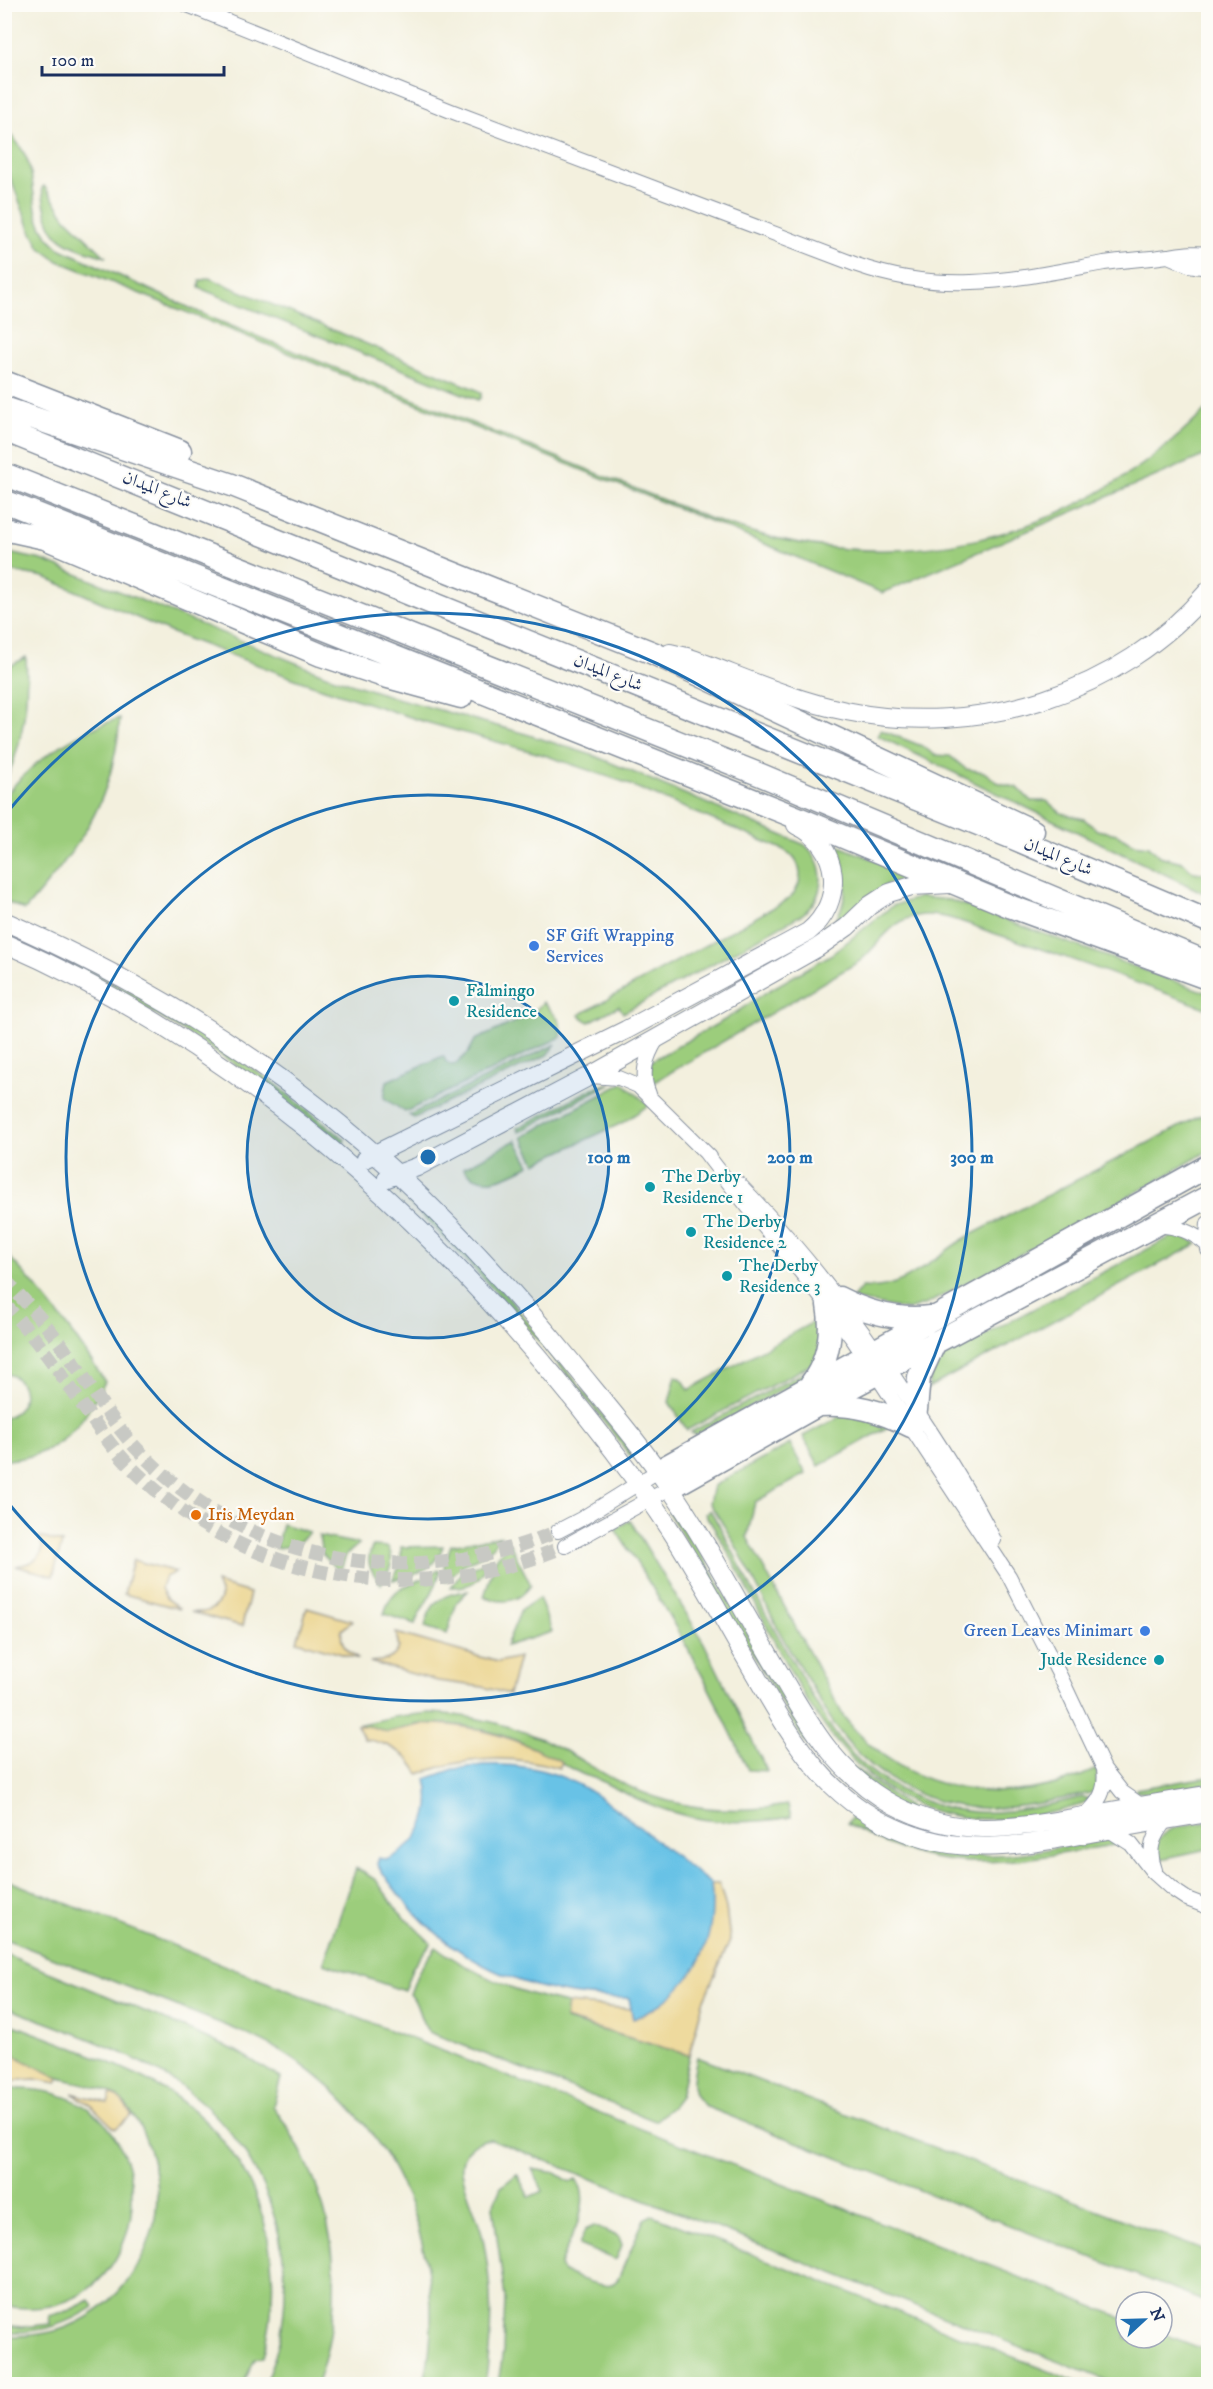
<svg xmlns="http://www.w3.org/2000/svg" width="1213" height="2389" viewBox="0 0 1213 2389" font-family="'IM FELL DW Pica',Amiri,serif">
  <style>
    .green { fill: #9ccd7c; stroke: #5c7e6d; stroke-width: 1.5 }
    .sand { fill: #eeda9e; stroke: #84847e; stroke-width: 1.5 }
    .water { fill: #68c2e6; stroke: #4278a2; stroke-width: 1.5 }
    .lines { fill: none; stroke-linecap: round; stroke-linejoin: round }
    .minor-tunnel { stroke: #c8c9c4; stroke-width: 14; stroke-dasharray: 14 7; stroke-linecap: butt }
    .minor-casing { stroke: #87909e; stroke-width: 16 }
    .tertiary-casing { stroke: #87909e; stroke-width: 20 }
    .primary-casing { stroke: #87909e; stroke-width: 25 }
    .minor { stroke: #fff; stroke-width: 14 }
    .tertiary { stroke: #fff; stroke-width: 18 }
    .primary { stroke: #fff; stroke-width: 22 }
    .ring { fill: none; stroke: #1f6fb2; stroke-width: 3 }
    .shop-dot { fill: #3f7fe0; stroke: #fdfcf7; stroke-width: 2 }
    .culture-dot { fill: #0f9aa8; stroke: #fdfcf7; stroke-width: 2 }
    .food-dot { fill: #e8710a; stroke: #fdfcf7; stroke-width: 2 }
    .labels { text-anchor: middle; dominant-baseline: central; stroke-width: 4.5; stroke-linejoin: round; paint-order: stroke }
    .street-label { font-size: 18px; fill: #1b2f5e; stroke: #fdfcf7 }
    .shop-label { font-size: 18px; fill: #366cbe; stroke: #fdfcf7; text-anchor: start }
    .culture-label { font-size: 18px; fill: #0d838f; stroke: #fdfcf7; text-anchor: start }
    .food-label { font-size: 18px; fill: #c56008; stroke: #fdfcf7; text-anchor: start }
    .centre { fill: #1f6fb2; stroke: #fdfcf7; stroke-width: 3 }
    .ring-label { font-size: 18px; text-anchor: middle; font-weight: bold; fill: #1f6fb2; stroke: #fdfcf7; stroke-width: 4.5; stroke-linejoin: round; paint-order: stroke }
  </style>
  <rect width="100%" height="100%" fill="#fdfcf7"/>
  <filter id="ink" filterUnits="userSpaceOnUse"><feTurbulence type="fractalNoise" baseFrequency=".0167" numOctaves="2"/><feDisplacementMap in="SourceGraphic" scale="12" xChannelSelector="R" yChannelSelector="G"/><feConvolveMatrix kernelMatrix="1 2 1 2 8 2 1 2 1" color-interpolation-filters="sRGB"/></filter>
  <filter id="wash" filterUnits="userSpaceOnUse"><feTurbulence type="fractalNoise" baseFrequency=".008" numOctaves="4" result="noise"/><feDisplacementMap in="SourceGraphic" scale="24" xChannelSelector="R" yChannelSelector="G"/><feGaussianBlur stdDeviation="1.35" result="paint"/><feColorMatrix in="noise" values="0 0 0 0 0 0 0 0 0 0 0 0 0 0 0 0 0 1.4 0 .05"/><feComposite in="paint" operator="in"/></filter>
  <g filter="url(#wash)">
    <rect width="100%" height="100%" fill="#f3f0de"/>
    <!-- green -->
    <path class="green" d="M4,129c49,40 11,83 55,119l155,71 497,200c182,66 361,26 497,-111v46l-326,139 -160,-67 -664,-265 -18,-13 -10,-19 -25,-65z
      M44,186l22,32 40,39c-47,-14 -58,-17 -64,-69z
      M209,278l268,112 4,3v4l-3,3 -279,-112 1,-7z
      M4,552l38,8 284,115 67,22 133,37 69,22 210,89c22,20 21,50 -2,69l-180,99 -4,-7 -30,16 -10,-7 208,-115c19,-15 17,-40 -5,-51l-161,-68 -77,-26 -122,-34 -119,-39 -131,-49 -128,-56 -39,-7z
      M26,657c3,44 -2,85 -21,125v-113z
      M120,718c-7,87 -41,128 -95,192l-20,-9v-105c30,-38 69,-63 115,-78z
      M881,730l41,16 13,9 15,1 16,13 18,3 13,10 21,6 13,13h16l14,12 23,6 13,11 20,4 16,10 16,2 10,10 23,6 12,10 14,2v21l-330,-159z
      M834,844l83,32 -31,9 -58,45c21,-25 24,-58 6,-86z
      M920,897l30,3 258,93v16c-70,-26 -140,-52 -212,-75 -24,-8 -54,-23 -80,-18 -26,5 -37,29 -56,45l-209,123v-23l75,-42 42,-28 64,-37 60,-48z
      M5,927l148,75 118,79 74,59 -3,4c-104,-84 -216,-153 -337,-210z
      M543,1002l17,19 1,16 -156,75 -21,-14 3,-17 56,-25 4,7 5,2 5,-2 11,-10 7,-13 44,-20 13,-10 2,2z
      M556,1044l-9,11 -133,63 -5,-3z
      M611,1083l-92,49 -2,-4 77,-40z
      M623,1083l26,22 -27,18 -86,40 -14,-26z
      M1208,1114v37l-56,33 -225,120 -19,6 -56,-11 10,-12c43,5 70,-30 105,-50l231,-120z
      M516,1140l14,25c-24,12 -46,26 -67,3z
      M414,1200l80,80 141,174 -4,3c-67,-91 -140,-174 -220,-253z
      M1178,1233l19,11 -269,144 6,-27z
      M5,1252c38,41 71,83 100,130 -23,43 -45,74 -97,78h-3v-43c25,-6 25,-38 0,-44z
      M822,1317l-4,44 -131,69 -18,-28 7,-26 7,4 6,10z
      M810,1369l-3,6 -10,7 -101,53 -5,-3z
      M848,1412l44,13 -73,41 -16,-30z
      M790,1444l16,30 -51,28 -8,35 97,180c62,80 166,93 253,52l-1,23c-38,7 -78,18 -117,16 -55,-3 -107,-32 -139,-76 -12,-15 -21,-33 -31,-50 -10,-17 -21,-34 -30,-51 -22,-44 -42,-88 -70,-128l4,-17z
      M675,1510l133,225 131,94 269,-28v3l-188,33 -39,2 -39,-5 -37,-11 -18,-8 -46,-32 -36,-41 -136,-229z
      M710,1510c18,29 31,59 47,88 13,24 27,48 40,71 12,21 23,43 37,63 32,46 86,76 142,80 36,2 72,-7 107,-15l7,2c-16,13 -71,19 -92,20 -177,5 -214,-188 -293,-305z
      M630,1520l74,123 63,128 -19,-1c-37,-84 -82,-164 -133,-241z
      M282,1524l27,8 -14,14 -19,2z
      M319,1536l40,8 -13,11 -6,17 -18,-18z
      M501,1536l-14,17 -24,12 -17,16 -2,-16 7,-20z
      M507,1544h3l21,41c-12,18 -28,19 -47,12l11,-37z
      M373,1546l15,1c8,14 1,24 -7,37 -10,-13 -17,-23 -8,-38z
      M443,1546c-7,23 -29,31 -51,34l9,-16v-17z
      M489,1559c-7,20 -16,29 -38,28l10,-13z
      M438,1570l2,2c-4,20 -18,33 -25,52l-31,-10c10,-35 30,-26 54,-44z
      M468,1591l-11,11 -10,32 -22,-7c4,-25 19,-34 43,-36z
      M539,1598l13,34 -46,14 15,-36z
      M429,1713c49,2 92,14 135,37 21,12 42,26 64,36 50,24 106,28 160,19l3,12c-74,13 -123,0 -188,-35 -8,-5 -17,-5 -25,-10 -27,-15 -52,-30 -83,-39 -25,-7 -54,-12 -81,-8 -8,1 -18,7 -26,7 -6,0 -22,-6 -31,-7l36,-8z
      M1208,1777v6l-56,10 -16,-1v-3z
      M852,1817c91,55 157,40 255,22l13,2 -1,3c-103,16 -177,39 -272,-21z
      M1208,1822v27l-52,11c0,-5 -1,-11 0,-15 7,-21 35,-20 52,-23z
      M356,1868l20,12 22,31 33,32 -19,25 -8,23 -80,-28z
      M4,1879l1122,440v19h36v-5l46,18v33h-92l-626,-245c-14,2 -26,10 -28,25 -2,16 16,52 20,70 11,50 11,100 3,150h-61c28,-128 -28,-264 -142,-332 -34,-20 -72,-32 -108,-47 -57,-22 -113,-44 -169,-66z
      M436,1947c41,29 82,47 131,56l-2,17 124,35 -9,42 -7,9 -18,15 -226,-89c-11,-12 -9,-28 -19,-38l8,-22z
      M5,1954l156,64 75,33 45,27 -8,28c61,84 78,180 44,278h-53c49,-103 9,-236 -85,-299 -52,-36 -116,-56 -174,-78z
      M4,2021c52,21 108,39 156,66 97,56 131,166 103,270l-8,2 -12,25h-238v-48c21,0 42,-1 62,-9 65,-25 104,-99 85,-167 -5,-21 -15,-44 -31,-60 -14,-15 -49,-17 -68,-24 -17,-7 -32,-18 -48,-25z
      M697,2057l511,195v51l-501,-196c-20,-13 -14,-31 -10,-50z
      M14,2089c170,-4 147,244 -9,217l-1,-215z
      M532,2169l24,4 14,9 6,-3c19,24 -8,61 -16,86l2,6 6,3c13,4 40,19 50,5l26,-60 8,-4 430,169h-584l5,-33 2,-53 -12,-92 8,-19 16,-13 12,23 14,-6z
      M594,2226l25,11 3,8 -6,15 -37,-15 6,-15z
      M90,2300l4,7c-27,18 -56,27 -89,25v-7l17,2 28,-3 -1,-8 21,-6z"/>
    <!-- sand -->
    <path class="sand" d="M39,1537l23,6 -9,33 -37,-10c16,-2 34,-10 23,-29z
      M133,1560l43,12 -11,5 -4,11 5,10 14,11 -56,-15z
      M216,1583l34,10 -8,33 -51,-14c15,1 27,-1 30,-17z
      M307,1608l45,13 -10,9c-3,15 6,21 17,29l-62,-18z
      M396,1633l102,29 21,-5 -10,37 -26,-7 -45,-6 -68,-19c13,-1 24,-1 29,-15z
      M424,1724c50,-1 95,15 138,38l-3,6c-48,-14 -93,-12 -140,6 -12,-22 -31,-31 -55,-35l-7,-14 16,2 14,5z
      M711,1884h8l7,24 4,32 -27,62 -14,53 -124,-36 2,-16 64,6 2,10c56,-22 84,-76 78,-135z
      M5,2051l54,27 -2,5 -22,-4 -30,2z
      M72,2093l36,10 3,-10 10,7 11,15 -17,14 -24,-24z"/>
    <!-- water -->
    <path class="water" d="M483,1765c71,-3 106,22 159,64 23,19 46,37 69,55 7,63 -20,110 -78,135l-4,-21c-108,1 -194,-43 -252,-134l2,-6 7,2c33,-14 49,-45 40,-81l28,-10z"/>
  </g>
  <g filter="url(#ink)">
    <g class="lines">
      <!-- minor-tunnel -->
      <path class="minor-tunnel" d="M4,1279c23,24 46,49 65,77 23,32 42,66 70,95 110,115 275,142 419,80
        M4,1304c26,27 49,58 70,89 17,24 32,48 52,69 116,121 288,149 439,84"/>
      <defs>
        <path id="minor" d="M185,4l266,107 406,154c88,31 159,14 247,-2 22,-3 43,-4 64,-7 15,-2 26,-4 40,-2
          M1168,256l21,9 19,3
          M590,1076l29,2 19,8 72,71
          M649,1094c-9,-20 -3,-37 8,-55
          M705,1152c48,64 102,124 149,189l155,235 52,102 43,91c3,21 -5,34 -20,47
          M739,1184c68,70 125,146 178,227 28,42 55,84 77,129
          M1208,1223l-1,13 1,14
          M1158,1225c19,2 34,6 49,20
          M558,1531l23,-12 77,-48
          M565,1546l105,-58
          M1104,1769l18,23 20,14
          M1109,1830l22,14 21,27 20,18 15,10 21,8
          M1155,1870c-8,-21 -2,-34 11,-50"/>
        <path id="tertiary" d="M670,653l17,4c53,19 104,43 159,54 131,27 275,-17 362,-120
          M4,921c142,62 277,146 391,251 63,58 121,122 175,188 34,42 69,82 99,127 38,55 69,115 103,173 33,56 61,113 122,145 68,36 124,22 196,10 39,-7 79,-14 118,-20
          M4,943c266,116 476,322 644,554 39,54 70,114 104,172 38,65 68,125 141,158 67,31 128,19 197,6 39,-7 79,-14 118,-20
          M365,1159l261,-129 182,-98c37,-30 33,-87 -12,-107
          M387,1178l30,-11 173,-91 227,-128 30,-21 22,-21 20,-13 23,-7 38,-2"/>
        <path id="primary" d="M4,382l176,69
          M4,408l228,77 421,168 380,178
          M4,430l1009,408 195,83
          M4,474l757,301 447,188
          M4,501l794,317 214,89 192,70
          M4,529l41,9 276,117 63,21 77,21
          M839,1298c29,15 58,23 91,19
          M811,1384c18,-24 22,-50 17,-79
          M819,1405c34,-2 62,6 92,21
          M916,1410l3,-33 16,-35
          M658,1471l550,-305
          M670,1488l148,-83 390,-208"/>
      </defs>
      <!-- minor casing -->
      <use href="#minor" class="minor-casing"/>
      <!-- tertiary casing -->
      <use href="#tertiary" class="tertiary-casing"/>
      <!-- primary casing -->
      <use href="#primary" class="primary-casing"/>
      <!-- minor -->
      <use href="#minor" class="minor"/>
      <!-- tertiary -->
      <use href="#tertiary" class="tertiary"/>
      <!-- primary -->
      <use href="#primary" class="primary"/>
    </g>
  </g>
  <!-- distance rings -->
  <circle cx="428" cy="1157" r="181" fill="#1f6fb2" fill-opacity=".12"/>
  <g class="ring">
    <circle cx="428" cy="1157" r="181"/>
    <circle cx="428" cy="1157" r="362"/>
    <path d="M5 815A544 544 0 1 1 5 1499"/>
  </g>
  <!-- markers -->
  <g class="shop-dot">
    <circle cx="534" cy="946" r="6"/>
    <circle cx="1145" cy="1631" r="6"/>
  </g>
  <g class="culture-dot">
    <circle cx="454" cy="1001" r="6"/>
    <circle cx="650" cy="1187" r="6"/>
    <circle cx="691" cy="1232" r="6"/>
    <circle cx="727" cy="1276" r="6"/>
    <circle cx="1159" cy="1660" r="6"/>
  </g>
  <circle class="food-dot" cx="196" cy="1515" r="6"/>
  <g class="labels">
    <!-- street labels -->
    <g class="street-label">
      <text transform="translate(157 490) rotate(22)">شارع الميدان</text>
      <text transform="translate(608 673) rotate(22)">شارع الميدان</text>
      <text transform="translate(1058 857) rotate(23)">شارع الميدان</text>
    </g>
    <!-- shop labels -->
    <g class="shop-label">
      <text x="546" y="936">SF Gift Wrapping<tspan x="546" dy="21">Services</tspan></text>
      <text x="1133" y="1631" text-anchor="end">Green Leaves Minimart</text>
    </g>
    <!-- culture labels -->
    <g class="culture-label">
      <text x="466" y="991">Falmingo<tspan x="466" dy="21">Residence</tspan></text>
      <text x="662" y="1177">The Derby<tspan x="662" dy="21">Residence 1</tspan></text>
      <text x="703" y="1222">The Derby<tspan x="703" dy="21">Residence 2</tspan></text>
      <text x="739" y="1266">The Derby<tspan x="739" dy="21">Residence 3</tspan></text>
      <text x="1147" y="1660" text-anchor="end">Jude Residence</text>
    </g>
    <!-- food labels -->
    <g class="food-label">
      <text x="208" y="1515">Iris Meydan</text>
    </g>
  </g>
  <circle cx="428" cy="1157" r="9" class="centre"/>
  <g class="ring-label">
    <text x="609" y="1163">100 m</text>
    <text x="790" y="1163">200 m</text>
    <text x="972" y="1163">300 m</text>
  </g>
  <!-- margin -->
  <rect width="1213" height="2389" fill="none" stroke="#fdfcf7" stroke-width="24"/>
  <!-- north arrow -->
  <g transform="translate(1144 2320) rotate(68)"><circle r="28" fill="#fdfcf7" stroke="#a3aaba" stroke-width="1.5"/>
  <path d="M0-4.5L10 22L0 15L-10 22Z" fill="#1f6fb2"/>
  <text y="-9" font-size="16" font-weight="bold" text-anchor="middle" fill="#1b2f5e">N</text>
  </g>
  <!-- scale -->
  <path d="M42 66v9h182v-9" fill="none" stroke="#1b2f5e" stroke-width="3"/>
  <text x="51" y="66" font-size="18" fill="#1b2f5e" stroke="#fdfcf7" stroke-width="4.5" paint-order="stroke">100 m</text>
</svg>
